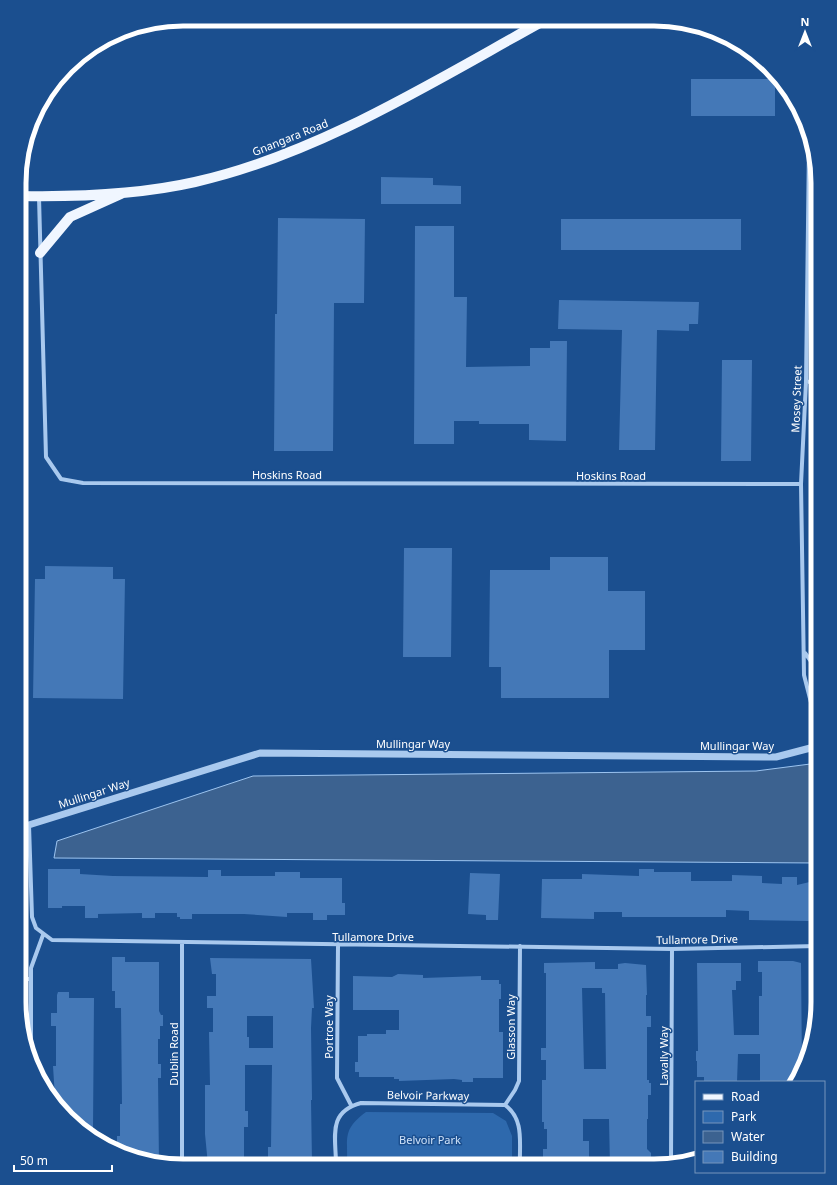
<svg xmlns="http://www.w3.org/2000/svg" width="837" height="1185" viewBox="0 0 837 1185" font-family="'Noto Sans',sans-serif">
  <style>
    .green { fill: #2e69ad }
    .water { fill: #3c6290; stroke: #9cc4f0 }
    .building { fill: #4478b7; fill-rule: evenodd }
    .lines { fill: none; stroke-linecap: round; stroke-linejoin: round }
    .minor { stroke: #a9c9ee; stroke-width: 4 }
    .tertiary { stroke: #a9c9ee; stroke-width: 7 }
    .primary { stroke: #f0f6ff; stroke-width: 10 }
    .labels { text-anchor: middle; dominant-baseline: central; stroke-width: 3; stroke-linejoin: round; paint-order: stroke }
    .street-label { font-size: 11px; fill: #fff; stroke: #1b4f8f }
    .park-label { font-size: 11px; fill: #cfe3fa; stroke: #1b4f8f }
    .rim { fill: none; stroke: #fff; stroke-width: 5 }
  </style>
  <rect width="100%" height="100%" fill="#1b4f8f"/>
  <!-- green -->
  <path class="green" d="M366,1112l127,1 13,8 6,15v30l-165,-1c1,-28 -5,-35 19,-53z"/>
  <!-- water -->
  <path class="water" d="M818,763v100l-764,-5 3,-17 196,-65 503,-5z"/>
  <!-- building -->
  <path class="building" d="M691,79h84v37h-84z
    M381,177l52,1v7l28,1v18h-80z
    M278,218l87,1 -1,84h-30l-1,148h-59l1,-137h2z
    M561,219h180v31h-180z
    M415,226h39v71h13l-1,70 64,-1v-18h20v-7h17l-1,100 -37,-1v-16h-50v-3h-25v23h-40z
    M559,300l140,2 -1,22h-9v7l-32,-1 -2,120h-36l3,-120 -64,-1z
    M722,360h30l-1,101h-30z
    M404,548h48l-1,109h-48z
    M550,557h58v34h37v59h-36v48h-108v-31h-12l1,-97h60z
    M45,566l68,1v12h12l-2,120 -90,-1 2,-119h10z
    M48,869h32v5l33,2 95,1v-7h13v6h54v-4h25v6h42v25h3v12h-18v5h-14v-7h-26v4l-43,-3h-52v5h-12v-2h-3v-4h-22v5h-13v-5l-44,1v4h-13v-12h-23v2h-14z
    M639,869h15v3h37v9h41v-6l30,1v7l20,1v-7h15v8l21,-5v38l-10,3 -59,-1v-9l-23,-1v7h-104v-5h-28v7l-53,-1 1,-39h40v-5l57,2z
    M470,873l30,1 -2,46h-12v-5l-18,-1z
    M112,957h13v5h34v49l2,4h2v11h-3v13h-2v25h3v14h-3l1,86 -42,-13v-15h3v-32h2l-1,-96h-6v-17h-3z
    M210,958l101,1 3,49h-2l-1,20 1,72h-1l1,62h-3v3h-35v-5h-6v-13h3l1,-82h-27v46h3v16h-4v38h-36l-3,-31v-49h5l-1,-53h4v-24h-6v-12h9v-22h-4zM247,1016h26v32h-24v-11h-2z
    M758,961h35l8,2 1,106 -6,13h-36v-28h-22l-1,28h-33v-5h-7v-16h-1v-10h2l-1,-88h44v18h-5v9h-4l2,45h25v-39h3v-24h-4z
    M595,962v7h23v-5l7,-1 21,2 1,30h-1v21h5v11h-4v53h2v3h2v12h-3v24h-1v30l4,4v6l-4,4v3h-37l-1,-47h-26v22h6v21h-32v4h-13l-1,-4v-13h4v-20h-3v-7h-2v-42h4v-20h-5v-12h5v-75h-2v-10zM582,988h20v5h3l1,76h-22z
    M398,974l25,1v3l58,-2v4h18v4h2v15h-2v33h4v46h-30v4h-11v-2l-8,-1 -55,2v-2h-5v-2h-35v-5h-4v-10h3v-26h9v-2h19v-4h13v-20h-46v-34l39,1z
    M58,992h11v6h25l-1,133h-10l-28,-33 -2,-32h3v-40h-5v-13h6v-18z"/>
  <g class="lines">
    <!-- minor -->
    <path class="minor" d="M809,146l-3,236 -5,102 3,191 14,55
      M39,197l7,260 15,22 22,4 718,1
      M806,382l12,-1
      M805,653l13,18
      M29,825l3,92 4,11 16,12 620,9 146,-3
      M182,943v222
      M338,945l-1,133 14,27
      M19,979h12
      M31,1052v-84l12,-33
      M505,1105l10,-15 4,-9 1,-135
      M671,1162l1,-213
      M336,1165c0,-28 -9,-53 25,-62l144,2c20,15 14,38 15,61"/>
    <!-- tertiary -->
    <path class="tertiary" d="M19,828l241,-75 516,4 42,-11"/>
    <!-- primary -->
    <path class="primary" d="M20,196c55,1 122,-2 175,-14 124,-28 239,-101 350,-162
      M40,253l30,-36 51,-23"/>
  </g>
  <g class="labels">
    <!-- street labels -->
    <g class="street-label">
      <text transform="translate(290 137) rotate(-22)">Gnangara Road</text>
      <text transform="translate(796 399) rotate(-88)">Mosey Street</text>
      <text x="287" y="474">Hoskins Road</text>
      <text x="611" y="475">Hoskins Road</text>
      <text x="413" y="743">Mullingar Way</text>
      <text x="737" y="745">Mullingar Way</text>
      <text transform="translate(94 793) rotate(-18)">Mullingar Way</text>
      <text x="373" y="936">Tullamore Drive</text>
      <text transform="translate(697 939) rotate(-1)">Tullamore Drive</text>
      <text transform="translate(328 1027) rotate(-90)">Portroe Way</text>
      <text transform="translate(510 1027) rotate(-90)">Glasson Way</text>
      <text transform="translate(173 1054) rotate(-90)">Dublin Road</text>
      <text transform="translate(663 1056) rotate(-90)">Lavally Way</text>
      <text transform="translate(428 1095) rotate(1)">Belvoir Parkway</text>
    </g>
    <!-- park labels -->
    <g class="park-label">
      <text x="430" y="1139">Belvoir Park</text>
    </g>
  </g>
  <!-- crop -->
  <path d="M0 0H837V1185H0ZM183 26H654A157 157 0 0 1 811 183V1002A157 157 0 0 1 654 1159H183A157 157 0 0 1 26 1002V183A157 157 0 0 1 183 26Z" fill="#1b4f8f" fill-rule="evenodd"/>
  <path class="rim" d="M183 26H654A157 157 0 0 1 811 183V1002A157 157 0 0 1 654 1159H183A157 157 0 0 1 26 1002V183A157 157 0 0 1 183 26Z"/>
  <!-- legend -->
  <rect x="695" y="1081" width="130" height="92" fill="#1b4f8f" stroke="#7695bc"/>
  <rect x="703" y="1094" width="20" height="6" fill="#f0f6ff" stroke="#7695bc"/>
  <text x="731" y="1101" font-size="12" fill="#ffffff">Road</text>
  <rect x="703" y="1111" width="20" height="12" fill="#2e69ad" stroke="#7695bc"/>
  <text x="731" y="1121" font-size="12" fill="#ffffff">Park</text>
  <rect x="703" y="1131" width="20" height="12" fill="#3c6290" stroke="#7695bc"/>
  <text x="731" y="1141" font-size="12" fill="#ffffff">Water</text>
  <rect x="703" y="1151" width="20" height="12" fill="#4478b7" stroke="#7695bc"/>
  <text x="731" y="1161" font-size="12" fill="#ffffff">Building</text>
  <!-- north arrow -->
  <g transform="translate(805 32)" stroke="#1b4f8f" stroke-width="3" paint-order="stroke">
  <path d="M0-3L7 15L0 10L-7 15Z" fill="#ffffff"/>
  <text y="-6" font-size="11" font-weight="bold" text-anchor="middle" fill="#ffffff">N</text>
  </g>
  <!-- scale -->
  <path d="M14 1165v6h98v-6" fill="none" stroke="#ffffff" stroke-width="2"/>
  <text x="20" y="1165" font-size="12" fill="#ffffff" stroke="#1b4f8f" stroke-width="3" paint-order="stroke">50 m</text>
</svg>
